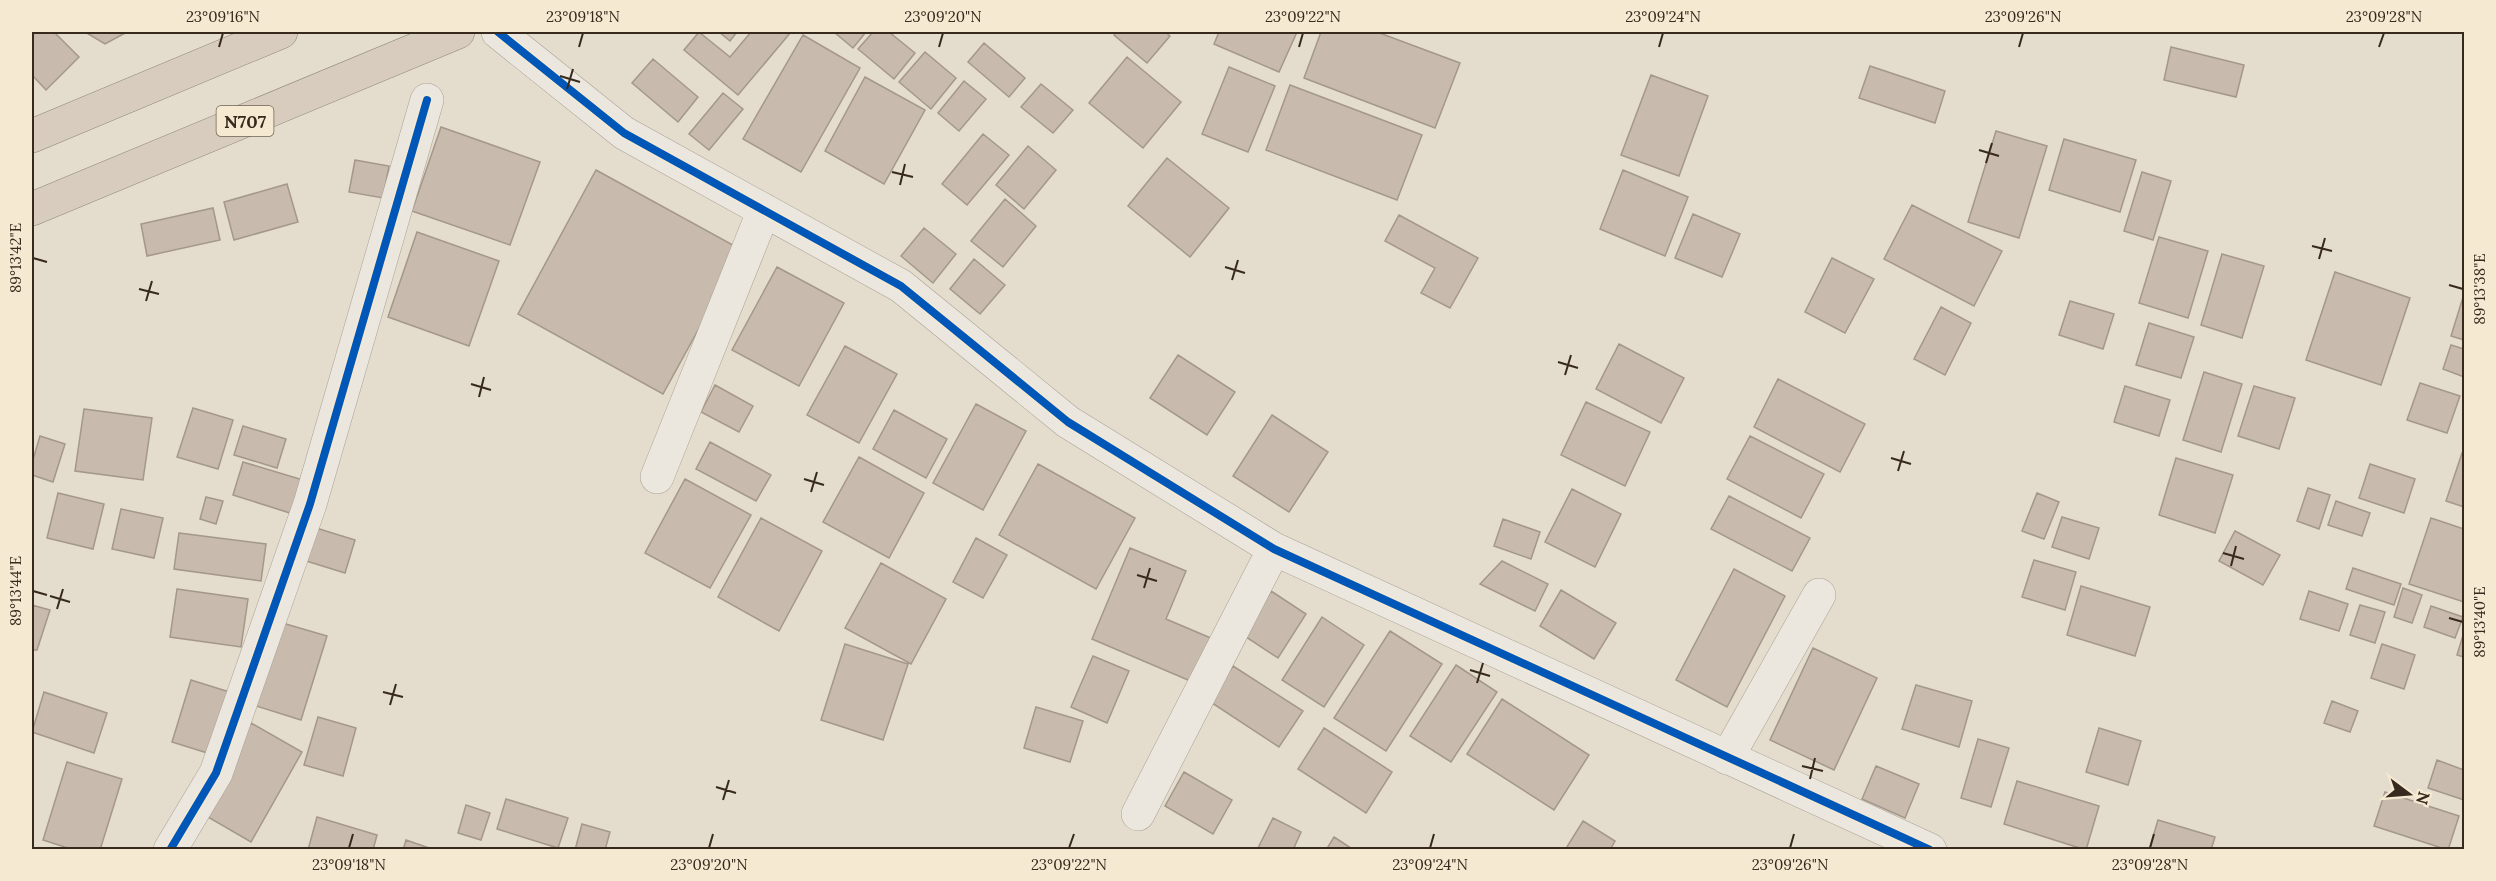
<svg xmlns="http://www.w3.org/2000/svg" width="2496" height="881" viewBox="0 0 2496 881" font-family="Lora,serif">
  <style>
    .building { fill: #c8baad; stroke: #a4978b; stroke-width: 1.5 }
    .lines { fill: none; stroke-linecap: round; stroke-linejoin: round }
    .minor-casing { stroke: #a9a195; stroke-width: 34 }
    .highway-casing { stroke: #8e867c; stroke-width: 34 }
    .minor { stroke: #ece7de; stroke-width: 33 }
    .highway { stroke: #d7ccbd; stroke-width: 33 }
    .cycleway-casing { stroke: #f6e9d1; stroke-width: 11 }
    .cycleway { stroke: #0057b8; stroke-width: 8 }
    .ticks { fill: none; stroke: #37291d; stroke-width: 2 }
    .labels { text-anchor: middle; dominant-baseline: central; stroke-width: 5; stroke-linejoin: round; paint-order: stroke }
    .shield { fill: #f6e9d1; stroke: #706353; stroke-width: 1.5 }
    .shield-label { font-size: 18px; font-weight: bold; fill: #37291d }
    .neatline { fill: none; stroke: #37291d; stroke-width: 2 }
    .ticks-label { font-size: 15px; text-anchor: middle; fill: #37291d }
  </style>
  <rect width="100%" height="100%" fill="#e4dccc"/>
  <!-- building -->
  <path class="building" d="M32,32h22l25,25 -33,33 -14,-15z
    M85,32h42l-22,12z
    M699,32l31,25 21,-25h40l-53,63 -54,-45z
    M719,32h18l-7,9z
    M834,32h32l-13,16z
    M873,32h16l26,21 -21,26 -36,-30z
    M1116,32h49l5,4 -23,27 -33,-28z
    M1219,32h78l-18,40 -65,-28z
    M1321,32h56l83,31 -25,65 -131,-50z
    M803,35l57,33 -59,104 -58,-33z
    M984,43l41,35 -16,19 -41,-35z
    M2171,47l73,18 -8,32 -72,-17z
    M925,52l31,26 -25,31 -32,-27z
    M1127,57l54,45 -38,46 -54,-45z
    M653,59l45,38 -20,25 -46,-39z
    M1870,66l75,25 -10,32 -76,-25z
    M1229,67l46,19 -27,66 -46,-18z
    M1651,75l57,21 -29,80 -58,-21z
    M865,77l60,33 -41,74 -59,-33z
    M964,81l22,18 -27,32 -21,-18z
    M1041,84l32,26 -20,23 -32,-26z
    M1290,85l132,50 -25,65 -131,-50z
    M723,93l20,16 -34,41 -20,-16z
    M441,127l99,35 -30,83 -98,-34z
    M1996,131l51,15 -28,92 -51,-16z
    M983,134l26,21 -42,50 -25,-21z
    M2064,139l72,21 -16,52 -71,-22z
    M1028,146l28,24 -32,39 -28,-24z
    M1167,158l62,50 -39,49 -62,-51z
    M355,160l34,6 -6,32 -34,-6z
    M596,170l146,80 -79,144 -145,-80z
    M1623,170l65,27 -23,59 -65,-27z
    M2142,172l29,9 -18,59 -29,-9z
    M287,184l11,38 -64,18 -10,-38z
    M1005,199l31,27 -33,41 -32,-26z
    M1912,205l90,46 -28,55 -90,-47z
    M213,208l7,32 -73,16 -6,-32z
    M1693,214l47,20 -18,43 -47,-19z
    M1399,215l79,43 -28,50 -29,-15 14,-25 -50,-27z
    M924,228l32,26 -23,29 -32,-27z
    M417,232l82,29 -30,85 -81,-29z
    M2159,237l49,14 -20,67 -49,-15z
    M2222,254l42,12 -22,72 -41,-13z
    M1832,258l42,21 -29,54 -40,-21z
    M974,259l31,26 -25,29 -30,-25z
    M777,267l67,36 -45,83 -67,-36z
    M2335,272l75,26 -29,87 -75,-25z
    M2464,294v46l-13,-4z
    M2070,301l44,13 -11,35 -44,-14z
    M1941,307l30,16 -26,52 -31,-16z
    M2149,323l45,14 -13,41 -45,-13z
    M1619,344l65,34 -23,45 -65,-34z
    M2451,345l13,4v28l-21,-8z
    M845,346l52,28 -38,69 -52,-28z
    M1178,355l57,37 -28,43 -57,-37z
    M2204,372l38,12 -21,68 -38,-12z
    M1778,379l87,45 -25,48 -86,-45z
    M2420,383l40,13 -13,37 -40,-13z
    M715,385l38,21 -14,26 -38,-20z
    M2125,386l45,14 -11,36 -45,-14z
    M2254,386l41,12 -16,51 -41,-13z
    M1586,402l64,30 -25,54 -64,-31z
    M976,404l50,27 -43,79 -50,-27z
    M193,408l40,12 -15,49 -41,-12z
    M84,409l68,9 -9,62 -68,-9z
    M894,410l53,29 -21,39 -53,-29z
    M1272,415l56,37 -39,60 -56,-36z
    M243,426l43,13 -9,29 -43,-13z
    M40,436l25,8 -12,38 -21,-7v-12z
    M1750,436l74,38 -23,44 -74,-39z
    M710,442l61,33 -15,26 -60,-32z
    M2462,453l2,1v53l-18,-6z
    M859,457l65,36 -35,65 -66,-36z
    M2176,458l57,17 -18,58 -56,-18z
    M243,462l60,18 -10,34 -60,-19z
    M1038,464l97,54 -39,71 -97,-54z
    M2370,464l45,15 -11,34 -45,-15z
    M685,479l66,36 -41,73 -65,-35z
    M2308,488l22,7 -11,34 -22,-8z
    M1572,489l49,25 -26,53 -50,-25z
    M58,493l46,11 -11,45 -46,-11z
    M2037,493l22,9 -15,37 -22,-8z
    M1729,496l81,42 -18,33 -81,-42z
    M206,497l17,4 -7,23 -16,-5z
    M2336,501l34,12 -8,23 -34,-11z
    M121,509l42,9 -9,40 -42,-9z
    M2062,517l37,11 -10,31 -37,-12z
    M761,518l61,33 -43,80 -61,-34z
    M2431,518l33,11v73l-55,-18z
    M1503,519l37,13 -9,27 -37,-13z
    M313,527l42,13 -10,33 -42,-13z
    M2235,531l45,24 -17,30 -44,-24z
    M179,533l87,11 -5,37 -87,-12z
    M976,538l31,17 -24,43 -30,-16z
    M1130,548l56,23 -20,48 47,20 -18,44 -103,-44z
    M2034,560l42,12 -11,38 -43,-13z
    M1502,561l46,23 -13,27 -55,-27z
    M881,563l65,36 -35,65 -66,-36z
    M2353,568l48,16 -7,21 -48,-16z
    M1734,569l51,27 -58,111 -51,-27z
    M2081,586l69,21 -15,49 -68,-21z
    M2403,588l19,7 -10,28 -18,-6z
    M177,589l71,10 -7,48 -71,-10z
    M1561,590l55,33 -22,36 -54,-33z
    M1271,591l35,23 -28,44 -35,-23z
    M2309,591l39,13 -9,27 -39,-12z
    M32,605l18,5 -13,40h-5z
    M2360,605l25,7 -10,31 -25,-8z
    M2431,606l32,11 -8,21 -31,-11z
    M1322,617l42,28 -40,62 -42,-27z
    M279,622l48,14 -26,84 -48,-15z
    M1390,631l52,33 -56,87 -52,-33z
    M2464,632v25l-7,-2z
    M845,644l63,20 -25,76 -62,-20z
    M2382,644l33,11 -11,34 -33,-11z
    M1813,648l64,30 -43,92 -64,-30z
    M1093,656l36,15 -22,52 -36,-16z
    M1456,665l41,27 -46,70 -41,-26z
    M1233,666l70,45 -24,36 -70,-46z
    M191,680l45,14 -19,62 -45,-14z
    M1916,685l56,16 -13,46 -57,-18z
    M44,692l63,21 -13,40 -62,-21z
    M1502,699l87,56 -35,55 -87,-56z
    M2332,701l26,10 -8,21 -26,-9z
    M1036,707l47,14 -13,41 -46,-14z
    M318,717l38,11 -13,48 -39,-11z
    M251,723l51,29 -51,90 -50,-29z
    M1324,728l68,44 -26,41 -68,-44z
    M2099,728l42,13 -13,44 -42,-13z
    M1978,739l31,9 -18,59 -30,-9z
    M2437,760l27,10v30l-36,-12z
    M67,762l55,17 -22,71h-26l-31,-10z
    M1876,766l43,18 -14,34 -43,-19z
    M1184,772l48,28 -19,34 -48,-28z
    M2017,781l82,25 -13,44 -82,-26z
    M2385,792l74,24 -11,34 -74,-24z
    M506,799l62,19 -10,30 -61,-19z
    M466,805l24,8 -9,27 -23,-7z
    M317,817l60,18 -4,15h-65z
    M1273,818l28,14 -8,18h-36z
    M2158,820l57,17 -4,13h-62z
    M1583,821l32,20 -5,9h-45z
    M582,824l28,8 -5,18h-30z
    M1334,837l20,13h-28z
    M406,840l29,10h-32z"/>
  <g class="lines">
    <defs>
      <path id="minor" d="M498,32l126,101 277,153 167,136 206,127 656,301
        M657,477l107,-267
        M1727,758l92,-163
        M1138,814l136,-265
        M170,850l46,-77 94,-269 117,-404"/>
      <path id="highway" d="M32,136l249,-104
        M32,209l426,-177"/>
    </defs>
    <!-- minor casing -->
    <use href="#minor" class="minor-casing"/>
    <!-- highway casing -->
    <use href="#highway" class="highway-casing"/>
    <!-- minor -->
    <use href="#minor" class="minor"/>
    <!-- highway -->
    <use href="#highway" class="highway"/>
    <defs>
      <path id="cycleway" d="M498,32l126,101 277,153 167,136 206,127 656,301
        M170,850l46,-77 94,-269 117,-404"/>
    </defs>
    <!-- cycleway casing -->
    <use href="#cycleway" class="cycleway-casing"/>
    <!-- cycleway -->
    <use href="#cycleway" class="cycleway"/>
  </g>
  <!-- ticks -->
  <path class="ticks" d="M219,47l4,-14M579,47l4,-14M939,47l4,-14M1299,47l4,-14M1659,47l4,-14M2019,47l4,-14M2379,47l5,-14M560,76l20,6M567,89l6,-20M1979,150l20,6M1986,163l6,-20M892,172l21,5M900,185l5,-21M2312,246l20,5M33,258l14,4M2319,259l6,-21M1225,267l20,6M1232,280l6,-20M2449,285l14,4M139,289l20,5M146,301l6,-20M1558,362l20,6M1565,375l6,-20M471,384l20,6M479,397l5,-20M1891,458l20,6M1898,471l6,-20M804,479l20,6M811,492l6,-20M2223,553l21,6M2231,566l5,-20M1137,575l20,6M1144,588l6,-20M33,591l14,4M50,596l20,6M57,609l6,-20M2449,618l14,4M1470,670l20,6M1477,683l6,-20M383,692l20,5M390,705l6,-21M1802,766l21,5M1810,779l5,-21M716,787l20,6M723,800l6,-20M349,848l4,-14M709,848l4,-14M1069,848l5,-14M1430,848l4,-14M1790,848l4,-14M2150,848l4,-14"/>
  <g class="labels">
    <!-- shield labels -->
    <rect class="shield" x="216.5" y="106" width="57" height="30" rx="4.5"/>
    <g class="shield-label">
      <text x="245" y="121">N707</text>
    </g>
  </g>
  <!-- border -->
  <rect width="2496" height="881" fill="none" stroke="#f6e9d1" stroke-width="66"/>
  <!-- north arrow -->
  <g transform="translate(2409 794) rotate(106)" stroke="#f6e9d1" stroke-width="4.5" paint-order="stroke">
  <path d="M0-4.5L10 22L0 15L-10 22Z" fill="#37291d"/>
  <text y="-9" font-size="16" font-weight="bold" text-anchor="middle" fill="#37291d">N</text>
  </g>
  <rect x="33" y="33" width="2430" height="815" class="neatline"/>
  <g class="ticks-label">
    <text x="223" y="22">23°09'16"N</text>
    <text x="583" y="22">23°09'18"N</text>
    <text x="943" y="22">23°09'20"N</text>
    <text x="1303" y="22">23°09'22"N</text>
    <text x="1663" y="22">23°09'24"N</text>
    <text x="2023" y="22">23°09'26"N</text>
    <text x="2384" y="22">23°09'28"N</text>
    <text transform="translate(16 258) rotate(-90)" y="5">89°13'42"E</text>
    <text transform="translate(2480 289) rotate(-90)" y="5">89°13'38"E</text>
    <text transform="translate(16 591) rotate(-90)" y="5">89°13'44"E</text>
    <text transform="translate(2480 622) rotate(-90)" y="5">89°13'40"E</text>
    <text x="349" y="870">23°09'18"N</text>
    <text x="709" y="870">23°09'20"N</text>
    <text x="1069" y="870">23°09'22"N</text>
    <text x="1430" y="870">23°09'24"N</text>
    <text x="1790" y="870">23°09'26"N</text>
    <text x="2150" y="870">23°09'28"N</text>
  </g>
</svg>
